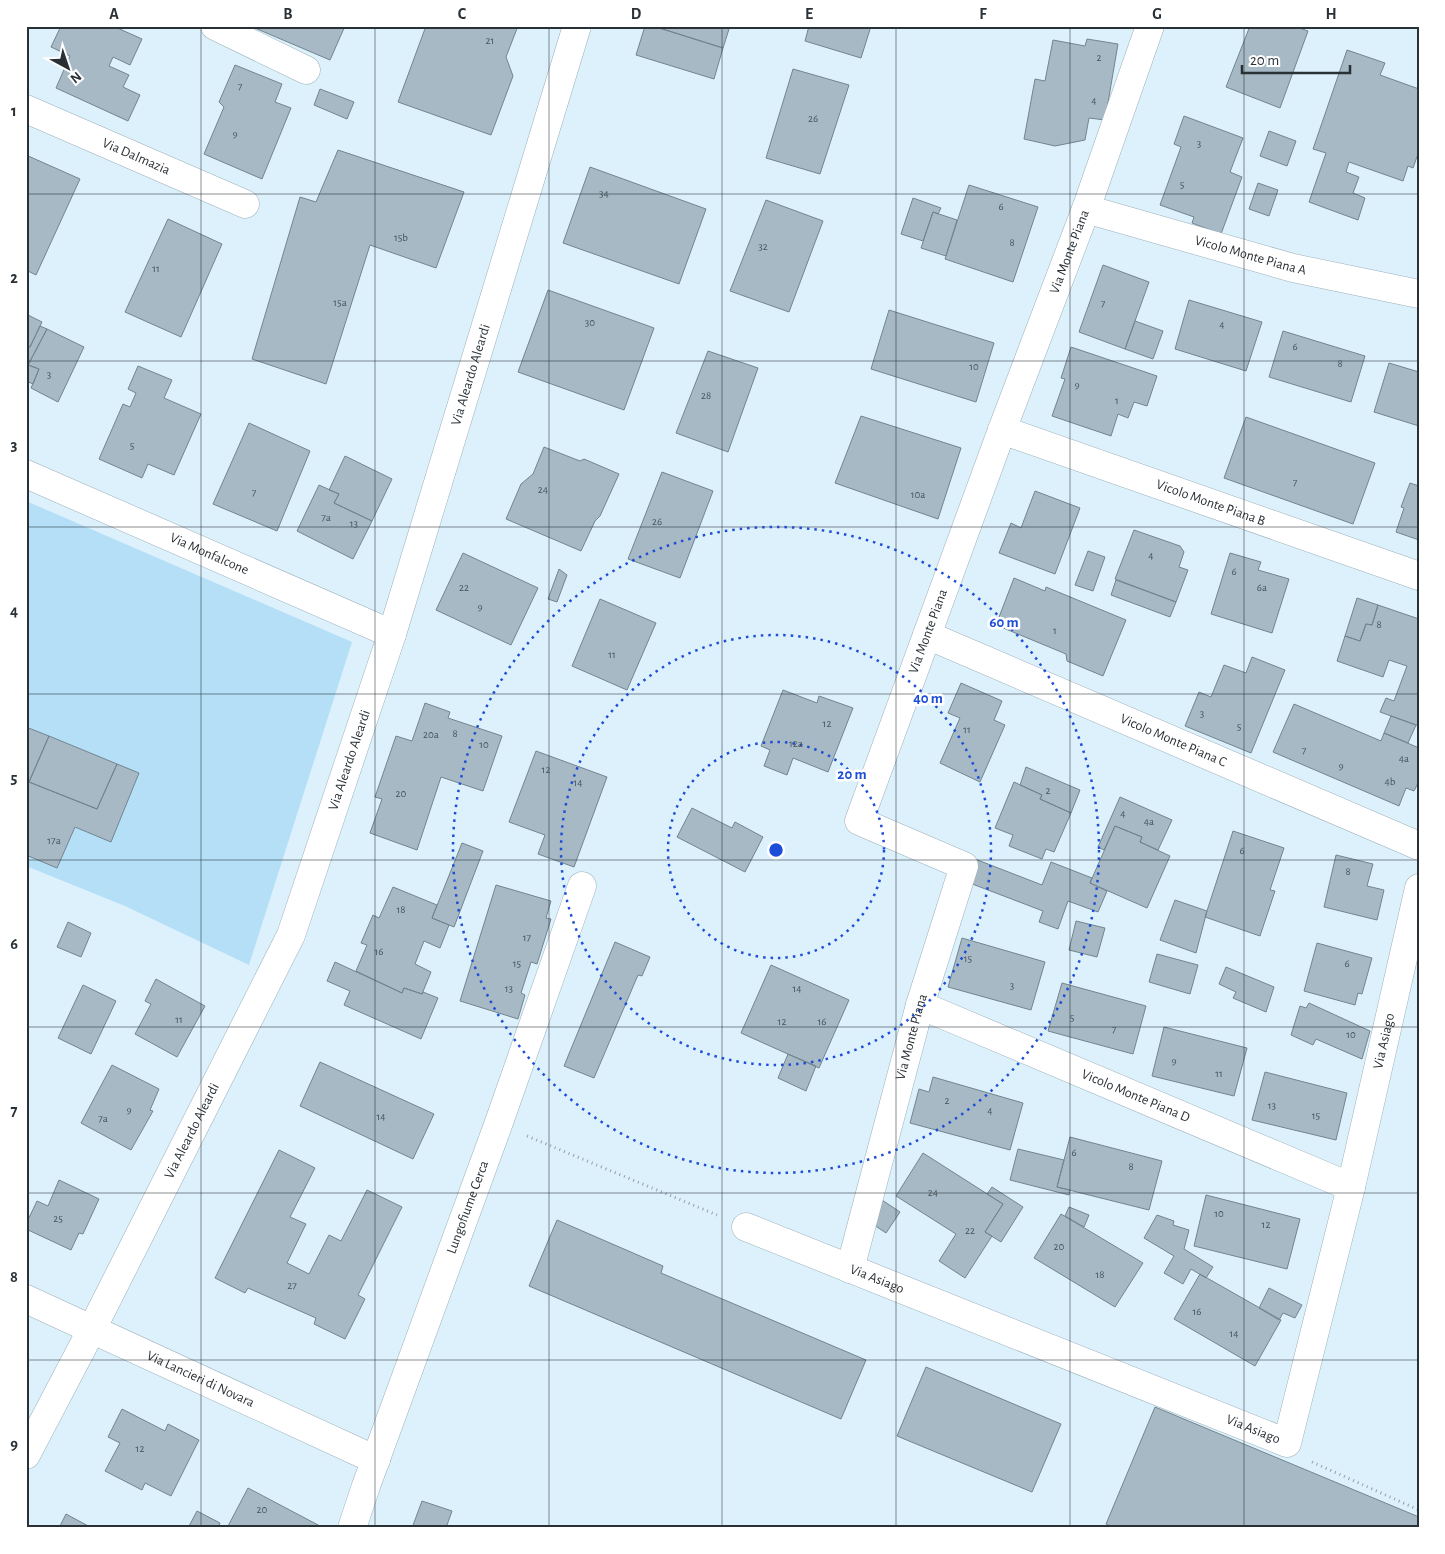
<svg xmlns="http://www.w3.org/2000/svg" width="1445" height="1554" viewBox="0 0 1445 1554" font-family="'Alegreya Sans',sans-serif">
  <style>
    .green { fill: #b4dff7 }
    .building { fill: #a6b9c4; stroke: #72858f }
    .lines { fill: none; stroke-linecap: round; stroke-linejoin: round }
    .minor-casing { stroke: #9cb0ba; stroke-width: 29 }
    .tertiary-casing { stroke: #9cb0ba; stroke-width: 29 }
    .path { stroke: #92a0a9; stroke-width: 3; stroke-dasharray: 1 4; stroke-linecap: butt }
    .minor { stroke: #fff; stroke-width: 28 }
    .tertiary { stroke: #fff; stroke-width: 28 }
    .grid { fill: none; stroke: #2a3136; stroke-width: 1; stroke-opacity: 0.55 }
    .ring { fill: none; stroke: #1d4ed8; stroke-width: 2.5; stroke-dasharray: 2.5 5 }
    .labels { text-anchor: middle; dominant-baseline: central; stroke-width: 5; stroke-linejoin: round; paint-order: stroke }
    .number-label { font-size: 11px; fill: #49535a }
    .street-label { font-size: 14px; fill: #2a3136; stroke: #fff }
    .centre { fill: #1d4ed8; stroke: #fff; stroke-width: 2.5 }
    .ring-label { font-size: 15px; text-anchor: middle; font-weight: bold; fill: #1d4ed8; stroke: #fff; stroke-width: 5; stroke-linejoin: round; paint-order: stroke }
    .neatline { fill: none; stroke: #2a3136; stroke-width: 2 }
    .grid-label { font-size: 16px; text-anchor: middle; font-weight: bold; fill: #2a3136 }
  </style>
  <rect width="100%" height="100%" fill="#ddf1fc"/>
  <!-- green -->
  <path class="green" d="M26,501l326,141 -103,323 -124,-59 -99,-40z"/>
  <!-- building -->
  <path class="building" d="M61,26h52l29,13 -12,26 -17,-8 -4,9 20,9 -6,12 17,8 -12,26 -72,-33 14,-32 -19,-9z
    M250,26h95l-15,34z
    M426,26h92l-12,31 7,19 -22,59 -93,-33z
    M645,26h8l70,22 -9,31 -78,-24z
    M653,26h77l-7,22z
    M809,26h62l-10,32 -56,-17z
    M1250,26h44l14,5 -28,77 -54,-21z
    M1087,39l31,5 -13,76 -16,-2 -4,22 -30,6 -31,-7 11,-60 10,2 8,-41 32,6z
    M1347,50l38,13 -5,12 39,14v62l-6,17 -5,-2 -5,15 -54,-19 -3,10 13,5 -6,16 12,5 -7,22 -49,-18 17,-49 -13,-4z
    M235,65l47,19 -7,18 16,6 -29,71 -58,-25 20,-47 -5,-5z
    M793,69l56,16 -29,89 -54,-16z
    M320,89l34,13 -7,17 -33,-14z
    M1184,116l59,22 -13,34 12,5 -21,57 -29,-11 2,-6 -34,-12 21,-58 -7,-3z
    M1269,131l27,10 -9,25 -27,-10z
    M338,150l126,42 -28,76 -66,-23 -44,139 -74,-25 48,-162 16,5z
    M26,155l54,24 -44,96 -10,-5z
    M590,167l116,42 -27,75 -116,-41z
    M1258,183l20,7 -9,26 -20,-7z
    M969,185l69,22 -25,75 -68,-23z
    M913,198l28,10 -3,6 -5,-2 -10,29 -22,-7z
    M766,200l57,21 -34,91 -59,-21z
    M933,212l24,8 -11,36 -25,-8z
    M168,219l54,25 -41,93 -56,-25z
    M1103,265l46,17 -24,67 -46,-17z
    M548,290l106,38 -30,82 -106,-38z
    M1189,300l73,22 -16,49 -71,-22z
    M889,310l105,33 -18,59 -105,-33z
    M26,314l16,8 -12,25 -4,-1z
    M1135,321l28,10 -10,28 -28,-10z
    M40,326l7,3 -19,36 11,4 -6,15 -7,-3v-35l4,1z
    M47,329l37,18 -26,55 -27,-14 8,-19 -11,-4z
    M1283,331l82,25 -14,46 -82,-25z
    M1071,347l86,29 -10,30 -13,-4 -6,16 -10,-4 -7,22 -59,-20 13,-37 -4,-1z
    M708,351l50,17 -30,84 -52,-19z
    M1389,363l30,9v54l-45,-14z
    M138,366l34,14 -8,18 37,16 -27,61 -26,-11 -6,14 -43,-19 24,-55 7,3 6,-14 -8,-4z
    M861,416l100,32 -23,71 -103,-36z
    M1246,417l129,46 -22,61 -129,-46z
    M249,423l61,28 -33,80 -64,-27z
    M544,447l36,14 4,-2 35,15 -19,42 -5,5 -14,30 -75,-32 15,-35 12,-10z
    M345,456l47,23 -20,42 -38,-18 5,-9 -10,-4z
    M662,472l51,19 -33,87 -52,-19z
    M1410,483l9,3v54l-23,-8 8,-24 -3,-1z
    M319,485l20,9 -5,9 38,18 -19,38 -56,-28z
    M1035,491l45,17 -25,66 -56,-21 12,-30 10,5z
    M1134,530l46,16 4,6 -5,15 9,3 -12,32 -61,-23z
    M1088,551l17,6 -12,34 -18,-6z
    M463,553l75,35 -27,57 -75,-35z
    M1230,553l31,9 -3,8 31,9 -17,54 -61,-19z
    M559,569l8,6 -10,27 -9,-3z
    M1014,578l31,13 1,-4 80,33 -23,56 -36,-15 -1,-7 -70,-29z
    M1116,580l60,22 -6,15 -59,-22z
    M1357,598l21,7 -6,20 -6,-1 -6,17 -15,-5z
    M600,599l56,24 -29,67 -55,-24z
    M1378,605l41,14v107l-39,-14 6,-14 8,3 13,-35 -18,-6 -6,17 -46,-16 8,-25 15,5 6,-17 6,1z
    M1252,657l33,13 -34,83 -66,-27 14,-34 12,5 13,-32 22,8z
    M961,683l41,18 -8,19 11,5 -25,57 -40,-19 20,-45 -12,-5z
    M783,690l34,13 2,-7 34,12 -25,64 -35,-14 -6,17 -23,-9 6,-16 -9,-4z
    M425,703l25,9 -2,6 54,18 -19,55 -42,-14 -24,73 -47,-17 12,-34 -7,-2 21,-61 16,5z
    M1294,704l87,37 3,-8 35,15v33l-5,10 -8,-3 -7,18 -126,-54z
    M1391,716l25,9 -8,18 -24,-10z
    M26,727l23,9 -20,46 68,27 20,-45 22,9 -28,69 -36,-15 -18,41 -31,-13z
    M49,736l68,28 -20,45 -68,-27z
    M536,751l71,26 -33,90 -36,-13 7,-19 -36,-13z
    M1026,767l54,23 -9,23 -31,-14 2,-4 -22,-10z
    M1014,782l28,13 -2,4 31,14 -17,39 -8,-3 -4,10 -33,-13 4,-11 -18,-7z
    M1120,797l52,23 -14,30 -18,-8 2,-5 -27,-11 -11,24 -6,-3z
    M692,808l40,20 3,-6 28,15 -18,35 -68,-35z
    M1115,826l27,11 -2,5 30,14 -23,52 -57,-25z
    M1233,831l51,17 -14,42 5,1 -15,45 -55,-19z
    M462,843l21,8 -29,76 -22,-9z
    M1336,855l37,9 -6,22 17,4 -7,30 -53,-13z
    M975,859l67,26 9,-23 41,16 -2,5 17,8 -9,21 -30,-11 -10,28 -19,-7 4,-11 -76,-29z
    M496,885l55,16 -5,17 5,1 -14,45 -6,-2 -10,31 4,2 -7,24 -58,-18z
    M393,887l44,18 -5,13 17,7 -9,23 -16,-7 -9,23 16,8 -9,22 -18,-6 -2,5 -46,-22 11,-26 -6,-2 12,-28 6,3z
    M1175,900l32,11 -11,42 -36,-13z
    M1076,921l29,7 -8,29 -28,-7z
    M68,922l23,11 -10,24 -24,-10z
    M962,938l83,24 -14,48 -83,-23z
    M615,942l35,15 -8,19 -4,-1 -44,103 -30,-12z
    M1317,943l55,15 -10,36 -4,-1 -3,12 -51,-14z
    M1157,954l41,11 -8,29 -41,-12z
    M335,962l67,31 2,-5 18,6 1,-2 15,6 -17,41 -77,-34 6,-14 -23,-10z
    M771,965l78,35 -30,68 -78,-35z
    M1226,967l48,20 -8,25 -33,-14 3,-6 -17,-8z
    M156,979l49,27 -28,51 -42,-23 16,-30 -6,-3z
    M1062,983l84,23 -13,48 -85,-23z
    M83,985l33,16 -25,53 -33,-16z
    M1309,1003l61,28 -8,28 -46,-20 -3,6 -22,-10 9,-29 6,2z
    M1164,1027l83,21 -13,48 -82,-20z
    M788,1054l28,12 -10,25 -28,-13z
    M320,1062l114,52 -21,45 -113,-53z
    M112,1065l47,24 -9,21 3,1 -22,39 -50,-27z
    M1265,1072l82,21 -11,47 -84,-20z
    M933,1077l90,26 -13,47 -100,-27 9,-34 10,3z
    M1070,1137l92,24 -13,49 -92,-23z
    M1018,1149l46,11 -7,27 13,3 -1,5 -59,-15z
    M279,1150l36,18 -25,49 16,7 -19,39 22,11 20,-39 12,6 26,-51 35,17 -44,88 7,4 -20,40 -31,-15 2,-6 -68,-30 -3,5 -30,-15z
    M923,1153l80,51 -18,28 7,4 -27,42 -26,-17 17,-27 -60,-38z
    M59,1180l40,19 -16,35 -4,-1 -8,17 -45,-21v-5l11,-23 11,5z
    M992,1187l31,20 -22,35 -16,-10 18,-28 -16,-10z
    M1206,1195l94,24 -13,50 -93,-23z
    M879,1198l21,14 -14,21 -21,-14z
    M1069,1207l20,8 -5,12 -19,-11z
    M1061,1214l82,49 -28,44 -81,-49z
    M1157,1215l17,6 -1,4 16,5 -5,19 29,18 -7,11 -15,-9 -8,15 -19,-11 10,-17 -30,-18z
    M557,1220l106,46 -2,7 205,87 -25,59 -312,-133z
    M1200,1274l81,46 -26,46 -81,-47z
    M1269,1288l33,17 -7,13 -12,-5 -4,7 -20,-12z
    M926,1367l135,57 -29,68 -135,-56z
    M1155,1407l264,110v11h-305l-8,-4z
    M122,1409l43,22 3,-7 31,16 -28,56 -26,-13 -3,7 -37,-19 15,-28 -12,-6z
    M248,1488l72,38 -1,2h-92z
    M422,1501l30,10 -6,17h-34z
    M197,1511l23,12 -2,5h-30z
    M66,1514l26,14h-33z"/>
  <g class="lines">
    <defs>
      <g id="minor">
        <path d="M215,26l91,44"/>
        <path id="s1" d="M26,109l219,95"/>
        <path id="s2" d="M1086,209l207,59 126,26"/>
        <path id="s3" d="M1002,430l417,146"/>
        <path id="s4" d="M26,474l366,160"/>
        <path id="s5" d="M927,635l492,211"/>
        <path id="s6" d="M920,1005l431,182"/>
        <path id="s7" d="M746,1227l541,216 64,-256 68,-299"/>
        <path id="s8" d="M850,1269l70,-264 44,-139 -105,-45 143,-391 84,-221 64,-183"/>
        <path id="s9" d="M26,1299l350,161"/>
        <path id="s10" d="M352,1528l14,-42 132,-361 84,-239"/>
      </g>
      <g id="tertiary">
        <path id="s11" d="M26,1455l66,-126 199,-394 101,-301 185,-608"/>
      </g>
    </defs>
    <!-- minor casing -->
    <use href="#minor" class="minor-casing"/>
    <!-- tertiary casing -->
    <use href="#tertiary" class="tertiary-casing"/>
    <!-- path -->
    <path class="path" d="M527,1136l190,79
      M1312,1462l107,48"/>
    <!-- minor -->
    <use href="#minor" class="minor"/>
    <!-- tertiary -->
    <use href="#tertiary" class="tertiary"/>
  </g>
  <!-- grid -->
  <path class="grid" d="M201,26v1502M375,26v1502M549,26v1502M722,26v1502M896,26v1502M1070,26v1502M1244,26v1502M26,194h1393M26,361h1393M26,527h1393M26,694h1393M26,860h1393M26,1027h1393M26,1193h1393M26,1360h1393"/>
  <!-- distance rings -->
  <g class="ring">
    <circle cx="776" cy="850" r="108"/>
    <circle cx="776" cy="850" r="215"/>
    <circle cx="776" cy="850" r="323"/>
  </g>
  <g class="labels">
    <!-- number labels -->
    <g class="number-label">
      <text x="490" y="40">21</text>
      <text x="1099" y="57">2</text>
      <text x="240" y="86">7</text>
      <text x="1094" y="100">4</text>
      <text x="813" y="118">26</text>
      <text x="235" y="133">9</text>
      <text x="1199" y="143">3</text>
      <text x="1182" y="184">5</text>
      <text x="604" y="193">34</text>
      <text x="1001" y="206">6</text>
      <text x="401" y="237">15b</text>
      <text x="1012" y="242">8</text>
      <text x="763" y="246">32</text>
      <text x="156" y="268">11</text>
      <text x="340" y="302">15a</text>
      <text x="1103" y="303">7</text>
      <text x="590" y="322">30</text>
      <text x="1222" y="324">4</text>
      <text x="1295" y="346">6</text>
      <text x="1340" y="363">8</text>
      <text x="974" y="366">10</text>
      <text x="49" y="374">3</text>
      <text x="1077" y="384">9</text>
      <text x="706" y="395">28</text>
      <text x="1117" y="400">1</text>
      <text x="132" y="445">5</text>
      <text x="1295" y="482">7</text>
      <text x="543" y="489">24</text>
      <text x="254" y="492">7</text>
      <text x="918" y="494">10a</text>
      <text x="326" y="517">7a</text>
      <text x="657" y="521">26</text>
      <text x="354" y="523">13</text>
      <text x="1151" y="555">4</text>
      <text x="1234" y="571">6</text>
      <text x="464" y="587">22</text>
      <text x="1262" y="587">6a</text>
      <text x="480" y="606">9</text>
      <text x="1379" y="624">8</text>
      <text x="1055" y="630">1</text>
      <text x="612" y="654">11</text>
      <text x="1202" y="713">3</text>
      <text x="827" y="723">12</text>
      <text x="1239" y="726">5</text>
      <text x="967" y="729">11</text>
      <text x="455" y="733">8</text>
      <text x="431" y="734">20a</text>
      <text x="796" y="743">12a</text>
      <text x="484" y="744">10</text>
      <text x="1304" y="750">7</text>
      <text x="1404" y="758">4a</text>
      <text x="1341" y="765">9</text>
      <text x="546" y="769">12</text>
      <text x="1390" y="781">4b</text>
      <text x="578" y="782">14</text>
      <text x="1048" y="790">2</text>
      <text x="401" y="793">20</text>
      <text x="1123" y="813">4</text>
      <text x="1149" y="821">4a</text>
      <text x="54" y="840">17a</text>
      <text x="1242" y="850">6</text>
      <text x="1348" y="871">8</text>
      <text x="401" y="909">18</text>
      <text x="527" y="937">17</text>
      <text x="379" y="951">16</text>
      <text x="968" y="958">15</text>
      <text x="517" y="963">15</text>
      <text x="1347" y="963">6</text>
      <text x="1012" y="985">3</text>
      <text x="509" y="988">13</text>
      <text x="797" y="988">14</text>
      <text x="1072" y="1017">5</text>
      <text x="179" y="1019">11</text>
      <text x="782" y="1021">12</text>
      <text x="822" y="1021">16</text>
      <text x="1114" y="1029">7</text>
      <text x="1351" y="1034">10</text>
      <text x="1174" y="1060">9</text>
      <text x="1219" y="1073">11</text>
      <text x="947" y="1100">2</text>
      <text x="1272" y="1105">13</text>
      <text x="129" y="1109">9</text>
      <text x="990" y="1110">4</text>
      <text x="1316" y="1115">15</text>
      <text x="381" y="1116">14</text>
      <text x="103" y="1118">7a</text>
      <text x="1074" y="1152">6</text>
      <text x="1131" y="1166">8</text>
      <text x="933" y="1192">24</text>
      <text x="1219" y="1213">10</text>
      <text x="58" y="1218">25</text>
      <text x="1266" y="1224">12</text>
      <text x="970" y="1230">22</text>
      <text x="1059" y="1246">20</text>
      <text x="1100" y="1274">18</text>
      <text x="292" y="1285">27</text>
      <text x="1197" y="1311">16</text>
      <text x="1234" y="1333">14</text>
      <text x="140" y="1448">12</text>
      <text x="262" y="1509">20</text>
    </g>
    <!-- street labels -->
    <g class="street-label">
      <text stroke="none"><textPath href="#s1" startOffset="120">Via Dalmazia</textPath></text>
      <text stroke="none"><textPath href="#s8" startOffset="1140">Via Monte Piana</textPath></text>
      <text stroke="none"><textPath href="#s2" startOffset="171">Vicolo Monte Piana A</textPath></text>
      <text stroke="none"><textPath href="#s11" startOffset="1172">Via Aleardo Aleardi</textPath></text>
      <text stroke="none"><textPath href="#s3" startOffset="221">Vicolo Monte Piana B</textPath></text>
      <text stroke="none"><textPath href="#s4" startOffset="200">Via Monfalcone</textPath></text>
      <text stroke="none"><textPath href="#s8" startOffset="735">Via Monte Piana</textPath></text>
      <text stroke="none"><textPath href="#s5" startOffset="268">Vicolo Monte Piana C</textPath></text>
      <text stroke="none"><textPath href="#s11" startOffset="768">Via Aleardo Aleardi</textPath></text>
      <text stroke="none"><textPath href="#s8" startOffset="240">Via Monte Piana</textPath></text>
      <text stroke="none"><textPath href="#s7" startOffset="996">Via Asiago</textPath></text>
      <text stroke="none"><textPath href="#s6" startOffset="234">Vicolo Monte Piana D</textPath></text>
      <text stroke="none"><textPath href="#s11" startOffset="364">Via Aleardo Aleardi</textPath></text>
      <text stroke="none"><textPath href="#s10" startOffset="341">Lungofiume Cerca</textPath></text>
      <text stroke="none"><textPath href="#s7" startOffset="141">Via Asiago</textPath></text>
      <text stroke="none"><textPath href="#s9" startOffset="192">Via Lancieri di Novara</textPath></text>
      <text stroke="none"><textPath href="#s7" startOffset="546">Via Asiago</textPath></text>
    </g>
  </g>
  <circle cx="776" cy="850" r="8" class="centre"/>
  <g class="ring-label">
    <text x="1004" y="627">60 m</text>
    <text x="928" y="703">40 m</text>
    <text x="852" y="779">20 m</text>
  </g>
  <!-- border -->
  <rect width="1445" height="1554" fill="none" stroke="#ffffff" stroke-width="55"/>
  <!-- north arrow -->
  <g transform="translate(68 68) rotate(140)" stroke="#ffffff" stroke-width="4" paint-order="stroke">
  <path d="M0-4L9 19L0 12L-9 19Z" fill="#2a3136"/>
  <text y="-8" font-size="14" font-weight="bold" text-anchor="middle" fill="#2a3136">N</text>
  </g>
  <!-- scale -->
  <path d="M1242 65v8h108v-8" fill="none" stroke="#2a3136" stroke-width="2.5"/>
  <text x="1250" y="65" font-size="15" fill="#2a3136" stroke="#ffffff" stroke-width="4" paint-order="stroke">20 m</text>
  <rect x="28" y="28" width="1390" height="1498" class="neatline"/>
  <g class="grid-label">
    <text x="114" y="19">A</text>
    <text x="288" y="19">B</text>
    <text x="462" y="19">C</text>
    <text x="636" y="19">D</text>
    <text x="809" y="19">E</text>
    <text x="983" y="19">F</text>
    <text x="1157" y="19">G</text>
    <text x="1331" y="19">H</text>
    <text x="14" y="116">1</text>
    <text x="14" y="283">2</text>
    <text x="14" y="450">3</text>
    <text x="14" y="616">4</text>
    <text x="14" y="783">5</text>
    <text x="14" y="949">6</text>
    <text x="14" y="1116">7</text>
    <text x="14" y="1282">8</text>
    <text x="14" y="1449">9</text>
  </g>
</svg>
